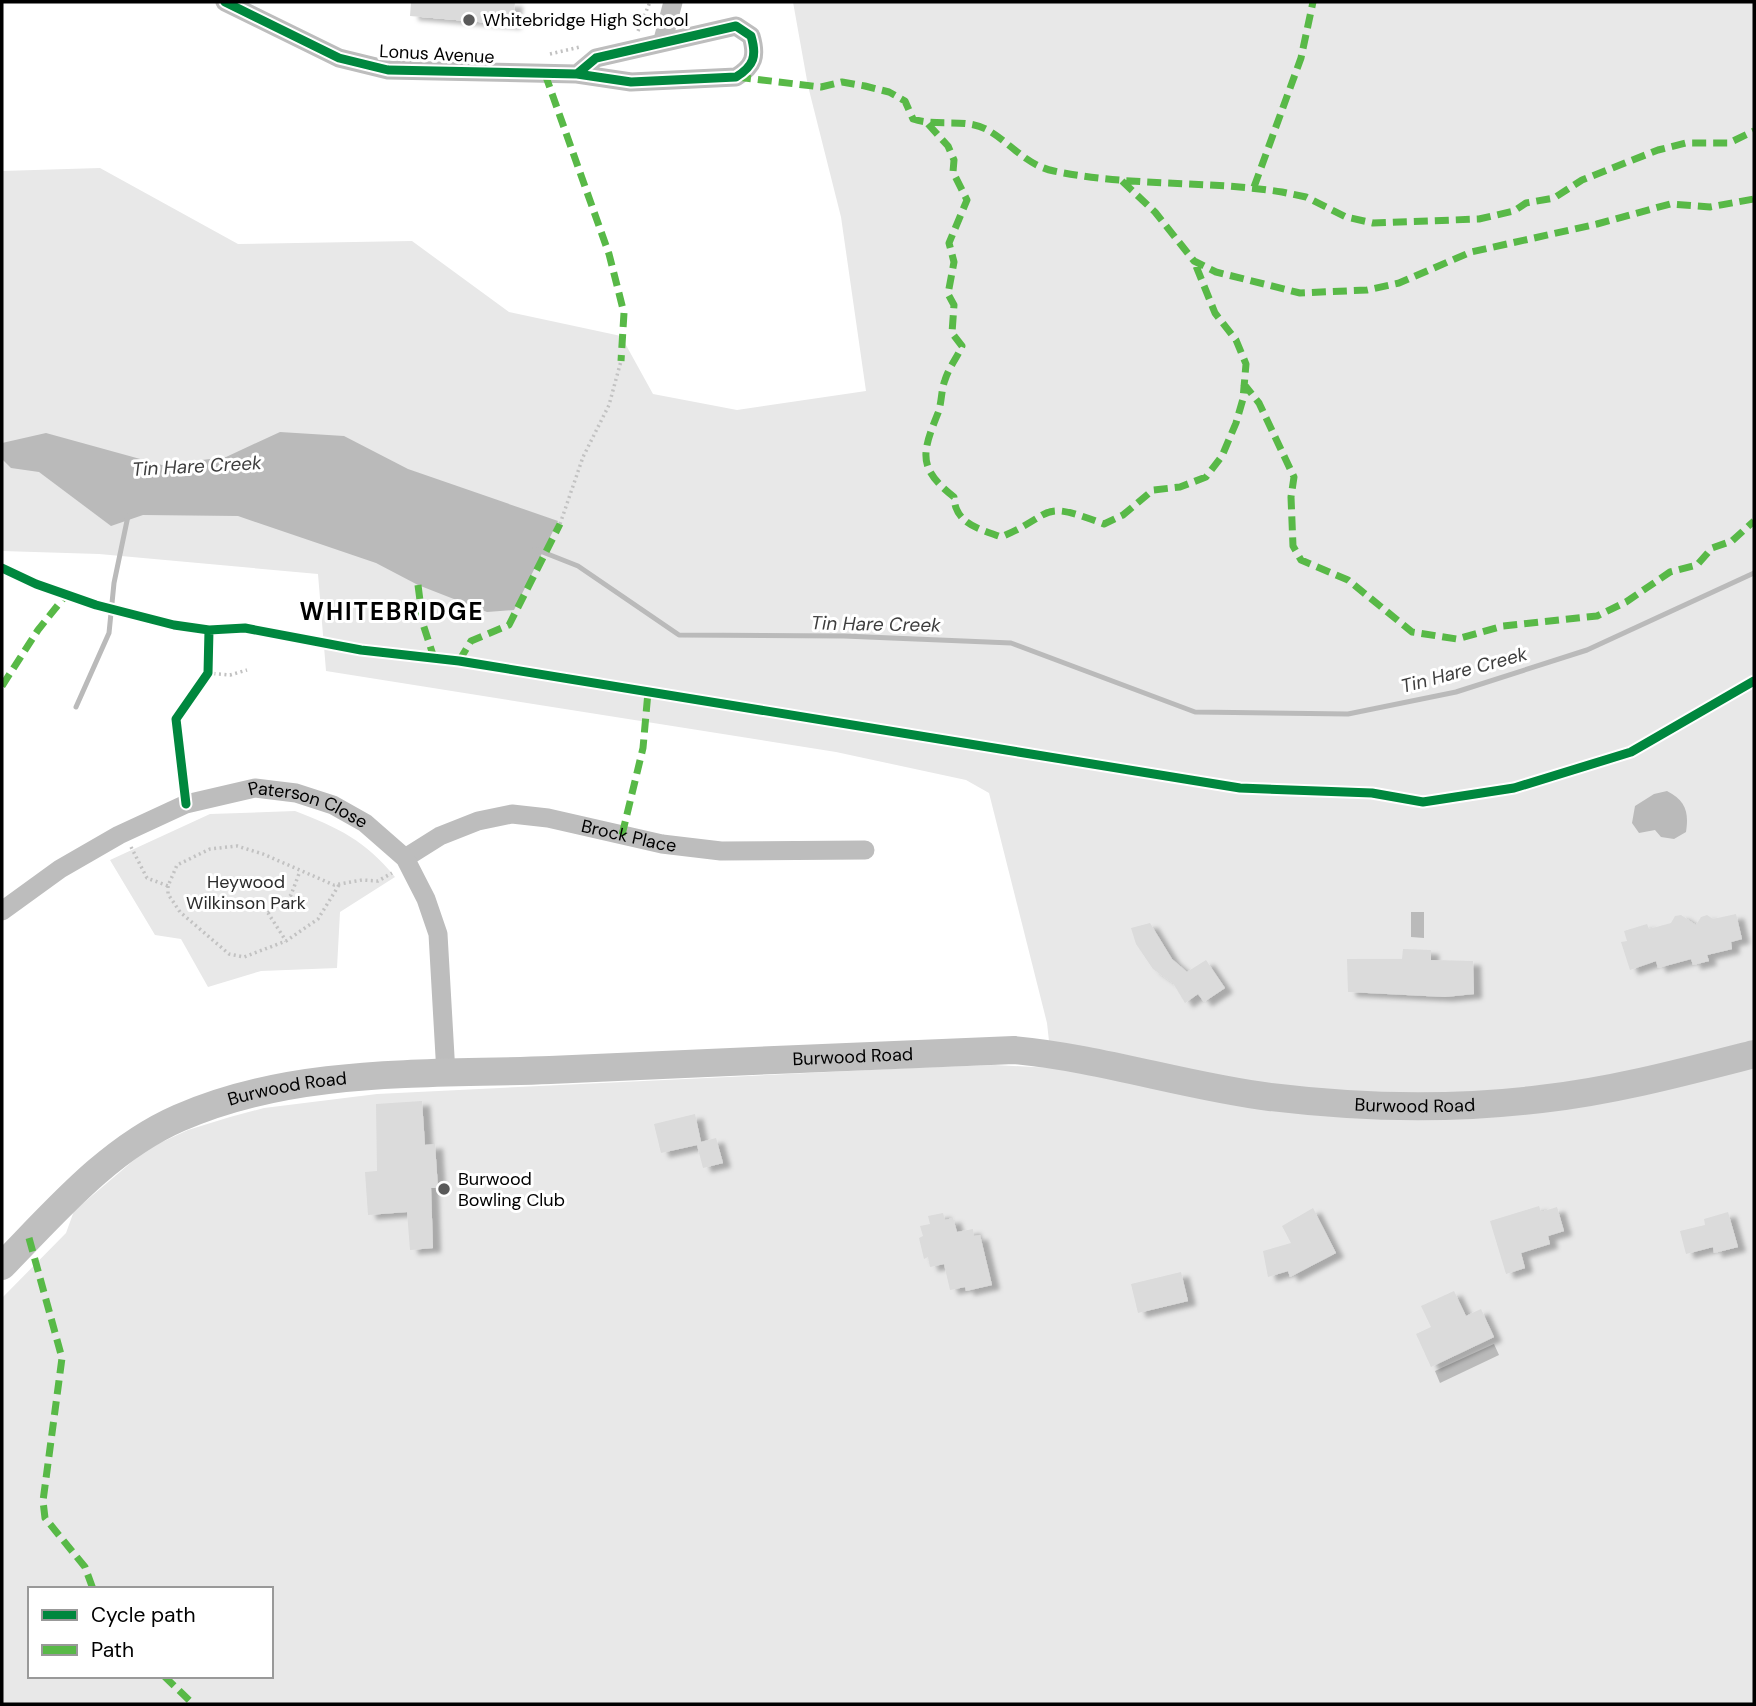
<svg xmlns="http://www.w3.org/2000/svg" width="1756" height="1706" viewBox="0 0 1756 1706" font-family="'DM Sans',sans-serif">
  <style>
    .green { fill: #e8e8e8; fill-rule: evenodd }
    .water { fill: #bababa }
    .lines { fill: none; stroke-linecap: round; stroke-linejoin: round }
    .stream { stroke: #bababa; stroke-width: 5 }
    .building { fill: #dbdbdb; filter: url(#shadow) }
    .path { stroke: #c2c2c2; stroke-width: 3.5; stroke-dasharray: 2 3.5; stroke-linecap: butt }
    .minor { stroke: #bdbdbd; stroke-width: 19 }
    .secondary { stroke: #bfbfbf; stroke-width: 28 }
    .quiet { stroke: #58b947; stroke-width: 7; stroke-dasharray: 14 7; stroke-linecap: butt }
    .cycleway-casing { stroke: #fff; stroke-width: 13 }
    .cycleway { stroke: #00873e; stroke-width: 9 }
    .poi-dot { fill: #595959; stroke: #fff; stroke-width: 2.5 }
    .labels { text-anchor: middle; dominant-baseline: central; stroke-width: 6; stroke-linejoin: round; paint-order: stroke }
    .poi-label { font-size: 18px; fill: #000; stroke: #fff; text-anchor: start }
    .street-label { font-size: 18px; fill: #000; stroke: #fff }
    .park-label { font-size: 18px; fill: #2c2c2c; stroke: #fff }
    .water-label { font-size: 19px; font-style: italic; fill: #3d3d3d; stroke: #fff }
    .district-label { font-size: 24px; font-weight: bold; letter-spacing: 2px; fill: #000; stroke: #fff }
  </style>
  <defs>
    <filter id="shadow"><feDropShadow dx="8" dy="4.5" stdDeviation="2" flood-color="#0004"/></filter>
  </defs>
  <rect width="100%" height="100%" fill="#fff"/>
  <!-- green -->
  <path class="green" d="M793,2h961v1702h-1752v-406l64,-65 8,-22 73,-62 41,-19 42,-13 34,-9 113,-14 534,-26 84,-3 57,3 -5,-45 -58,-230 -23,-13 -130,-28 -510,-81 -8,-97 -219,-20 -97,-3v-380l98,-3 138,76 174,-3 97,71 112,24 32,58 84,16 129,-19 -25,-174 -33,-131zM30,1589h241v87h-241z
    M295,811c42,16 71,30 100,66l-55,35 -3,56 -76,3 -53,16 -27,-48 -26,-4 -45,-75 100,-46z"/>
  <!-- water -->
  <path class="water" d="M280,432l64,4 64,33 150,52 -44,89 -27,2 -69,-27 -42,-22 -138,-47 -95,-1 -32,11 -72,-54 -28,-4 -9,-9v-16l44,-10 116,32 64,-8z
    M1667,791c19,10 22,21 19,41l-12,7 -13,-2 -6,-7 -16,3 -7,-10 3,-17 19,-12z
    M1411,912h13v26l-13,-1z
    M1494,1344l5,11 -59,28 -5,-12z"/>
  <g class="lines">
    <!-- stream -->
    <path class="stream" d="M535,549l43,17 101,69 165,1 167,7 184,69 153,2 108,-22 131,-42 167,-77
      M76,707l33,-74 5,-50 14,-67"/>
  </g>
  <!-- building -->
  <path class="building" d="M411,2h104l-2,23 -103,-9z
    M1736,914l6,25 -11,3 1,7 -25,6 2,6 -16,4 -2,-6 -33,9 -2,-7 -26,9 -9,-28 6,-1 -3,-10 23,-7 2,5 22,-6 4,-7 6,-1 15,10 5,-8 6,-2 6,4z
    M1150,923l22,36 15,13 19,-12 19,28 -21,14 -6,-8 -13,9 -12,-20 -20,-14 -17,-25 -5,-16z
    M1403,949l28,1v10l42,1 1,33 -29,3 -97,-5 -1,-33h55z
    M422,1101l3,44 10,-1 3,44h-7l2,60 -23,2 -3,-38 -39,3 -3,-43 12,-1 -1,-67z
    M695,1114l6,28 15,-4 7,25 -20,5 -6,-23 -36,8 -7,-29z
    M1539,1206l2,6 16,-5 7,24 -16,5 2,8 -29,9 4,15 -19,6 -16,-53z
    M1313,1208l23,45 -46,24 -2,-6 -20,6 -5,-26 28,-8 -9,-17z
    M1728,1212l10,35 -24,6 -1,-6 -27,7 -6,-23 25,-6 -1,-6z
    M943,1213l2,7 8,-2 4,14 16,-3 1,7 6,-1 12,50 -26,6 -1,-4 -15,3 -6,-26 -14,3 -2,-10 -4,2 -5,-21 4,-2 -3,-10 10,-2 -2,-8z
    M1181,1272l7,29 -50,12 -7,-29z
    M1454,1291l12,25 15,-7 13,28 -63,30 -15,-33 15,-7 -10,-21z"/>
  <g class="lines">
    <!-- path -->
    <path class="path" d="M638,31l12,-29
      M550,54l30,-7
      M560,524l23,-67 26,-52 12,-44
      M208,673l22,2 17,-5
      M131,847l16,31 21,8 9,-21 33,-16 27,-3 26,8 71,31 28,-5 16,1 14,-8
      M168,886v8l12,18 49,42 15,3 42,-16 32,-22 21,-34
      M259,906l9,7 18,28
      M268,913l23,-18 9,-24"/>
    <!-- minor -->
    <g class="minor">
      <path d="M225,2l114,56 49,12 189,4 54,8 105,-5c18,-11 21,-21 15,-41l-15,-10 -140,32 -19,16"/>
      <path d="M663,40l10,-38"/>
      <path id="s1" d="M405,858l35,-22 38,-15 34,-7 36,4 114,26 59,7 144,-1"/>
      <path id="s2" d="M2,911l58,-42 59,-34 67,-31 69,-16 41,5 37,12 32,18 40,35 21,41 12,35 8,140"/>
    </g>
    <!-- secondary -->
    <path class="secondary" id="s3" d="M2,1266c53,-54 106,-117 177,-148 116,-51 247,-43 371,-48 155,-7 309,-14 464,-20 87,8 170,36 256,47 90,11 181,13 271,2 72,-8 143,-27 213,-45"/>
    <!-- quiet -->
    <path class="quiet" d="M545,74l64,180 15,59 -3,48
      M737,77l84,10 21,-5 23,4 24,6 16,9 8,18c24,8 51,-1 73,10 24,13 39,36 68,42 75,16 152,9 228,21l24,5 40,20 27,6 106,-4 35,-8 12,-8 28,-5 28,-18 76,-30 28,-7h43l25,-12
      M928,124l20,22 6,14 -1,12 14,28 -18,43 5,19 -6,32 6,11 -2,28 10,13c-5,12 -13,21 -17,34 -4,10 -3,22 -7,33 -16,40 -21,55 16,84 1,27 26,32 47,40 57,-24 36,-38 103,-13l19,-9 30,-25 27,-3 26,-10 16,-21 14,-33 7,-24 3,-35 -10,-24 -21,-27 -21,-52
      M1122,181l33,31 39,49 22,11 84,21 67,-3 32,-7 72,-31 126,-28 73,-20 40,3 44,-8
      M1254,187l47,-129 12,-56
      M1243,383l16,20 35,74 -3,20 2,49 8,14 47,20 64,52 45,7 46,-13 94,-10 29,-14 44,-30 27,-7 15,-17 20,-7 22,-20
      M418,585l5,39 11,34
      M459,661l12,-20 38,-16 51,-101
      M2,686l36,-56 28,-35
      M622,835l21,-87 5,-56
      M29,1238l33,120 -19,143 2,17 40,49 8,22
      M164,1676l29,28"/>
    <defs>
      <path id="cycleway" d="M225,2l114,56 49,12 189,4 54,8 105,-5c18,-11 21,-21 15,-41l-15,-10 -140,32 -19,16
        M2,568l34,16 60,21 78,20 35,5 36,-2 116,22 98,11 781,127 132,5 51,9 91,-14 117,-36 123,-71
        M186,804l-10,-85 32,-46 1,-43"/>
    </defs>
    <!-- cycleway casing -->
    <use href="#cycleway" class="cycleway-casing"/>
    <!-- cycleway -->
    <use href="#cycleway" class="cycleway"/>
  </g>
  <!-- markers -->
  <g class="poi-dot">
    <circle cx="469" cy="20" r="7"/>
    <circle cx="444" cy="1189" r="7"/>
  </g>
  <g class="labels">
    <!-- poi labels -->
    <g class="poi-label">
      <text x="483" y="20">Whitebridge High School</text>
      <text x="458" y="1179">Burwood<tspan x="458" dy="21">Bowling Club</tspan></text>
    </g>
    <!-- street labels -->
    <g class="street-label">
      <text transform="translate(437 54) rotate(3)">Lonus Avenue</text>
      <text stroke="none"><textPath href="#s2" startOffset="340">Paterson Close</textPath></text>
      <text stroke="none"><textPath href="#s1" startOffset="236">Brock Place</textPath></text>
      <text stroke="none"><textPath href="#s3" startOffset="912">Burwood Road</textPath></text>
      <text stroke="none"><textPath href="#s3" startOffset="345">Burwood Road</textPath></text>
      <text stroke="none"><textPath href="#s3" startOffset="1479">Burwood Road</textPath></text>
    </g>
    <!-- park labels -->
    <g class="park-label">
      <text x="246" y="882">Heywood<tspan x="246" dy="21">Wilkinson Park</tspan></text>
    </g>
    <!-- water labels -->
    <g class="water-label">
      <text transform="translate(197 466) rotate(-3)">Tin Hare Creek</text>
      <text transform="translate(876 624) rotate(1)">Tin Hare Creek</text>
      <text transform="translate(1464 670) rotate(-15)">Tin Hare Creek</text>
    </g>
    <!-- district labels -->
    <g class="district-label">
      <text x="392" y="611">WHITEBRIDGE</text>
    </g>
  </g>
  <!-- border -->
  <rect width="1756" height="1706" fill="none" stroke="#000000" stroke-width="7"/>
  <!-- legend -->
  <rect x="28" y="1587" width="245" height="91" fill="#ffffff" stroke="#999999" stroke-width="2"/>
  <rect x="42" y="1610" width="35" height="10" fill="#00873e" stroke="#999999" stroke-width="2"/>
  <text x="91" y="1622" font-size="21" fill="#000000">Cycle path</text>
  <rect x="42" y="1645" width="35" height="10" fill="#58b947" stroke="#999999" stroke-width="2"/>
  <text x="91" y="1657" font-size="21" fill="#000000">Path</text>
</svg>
